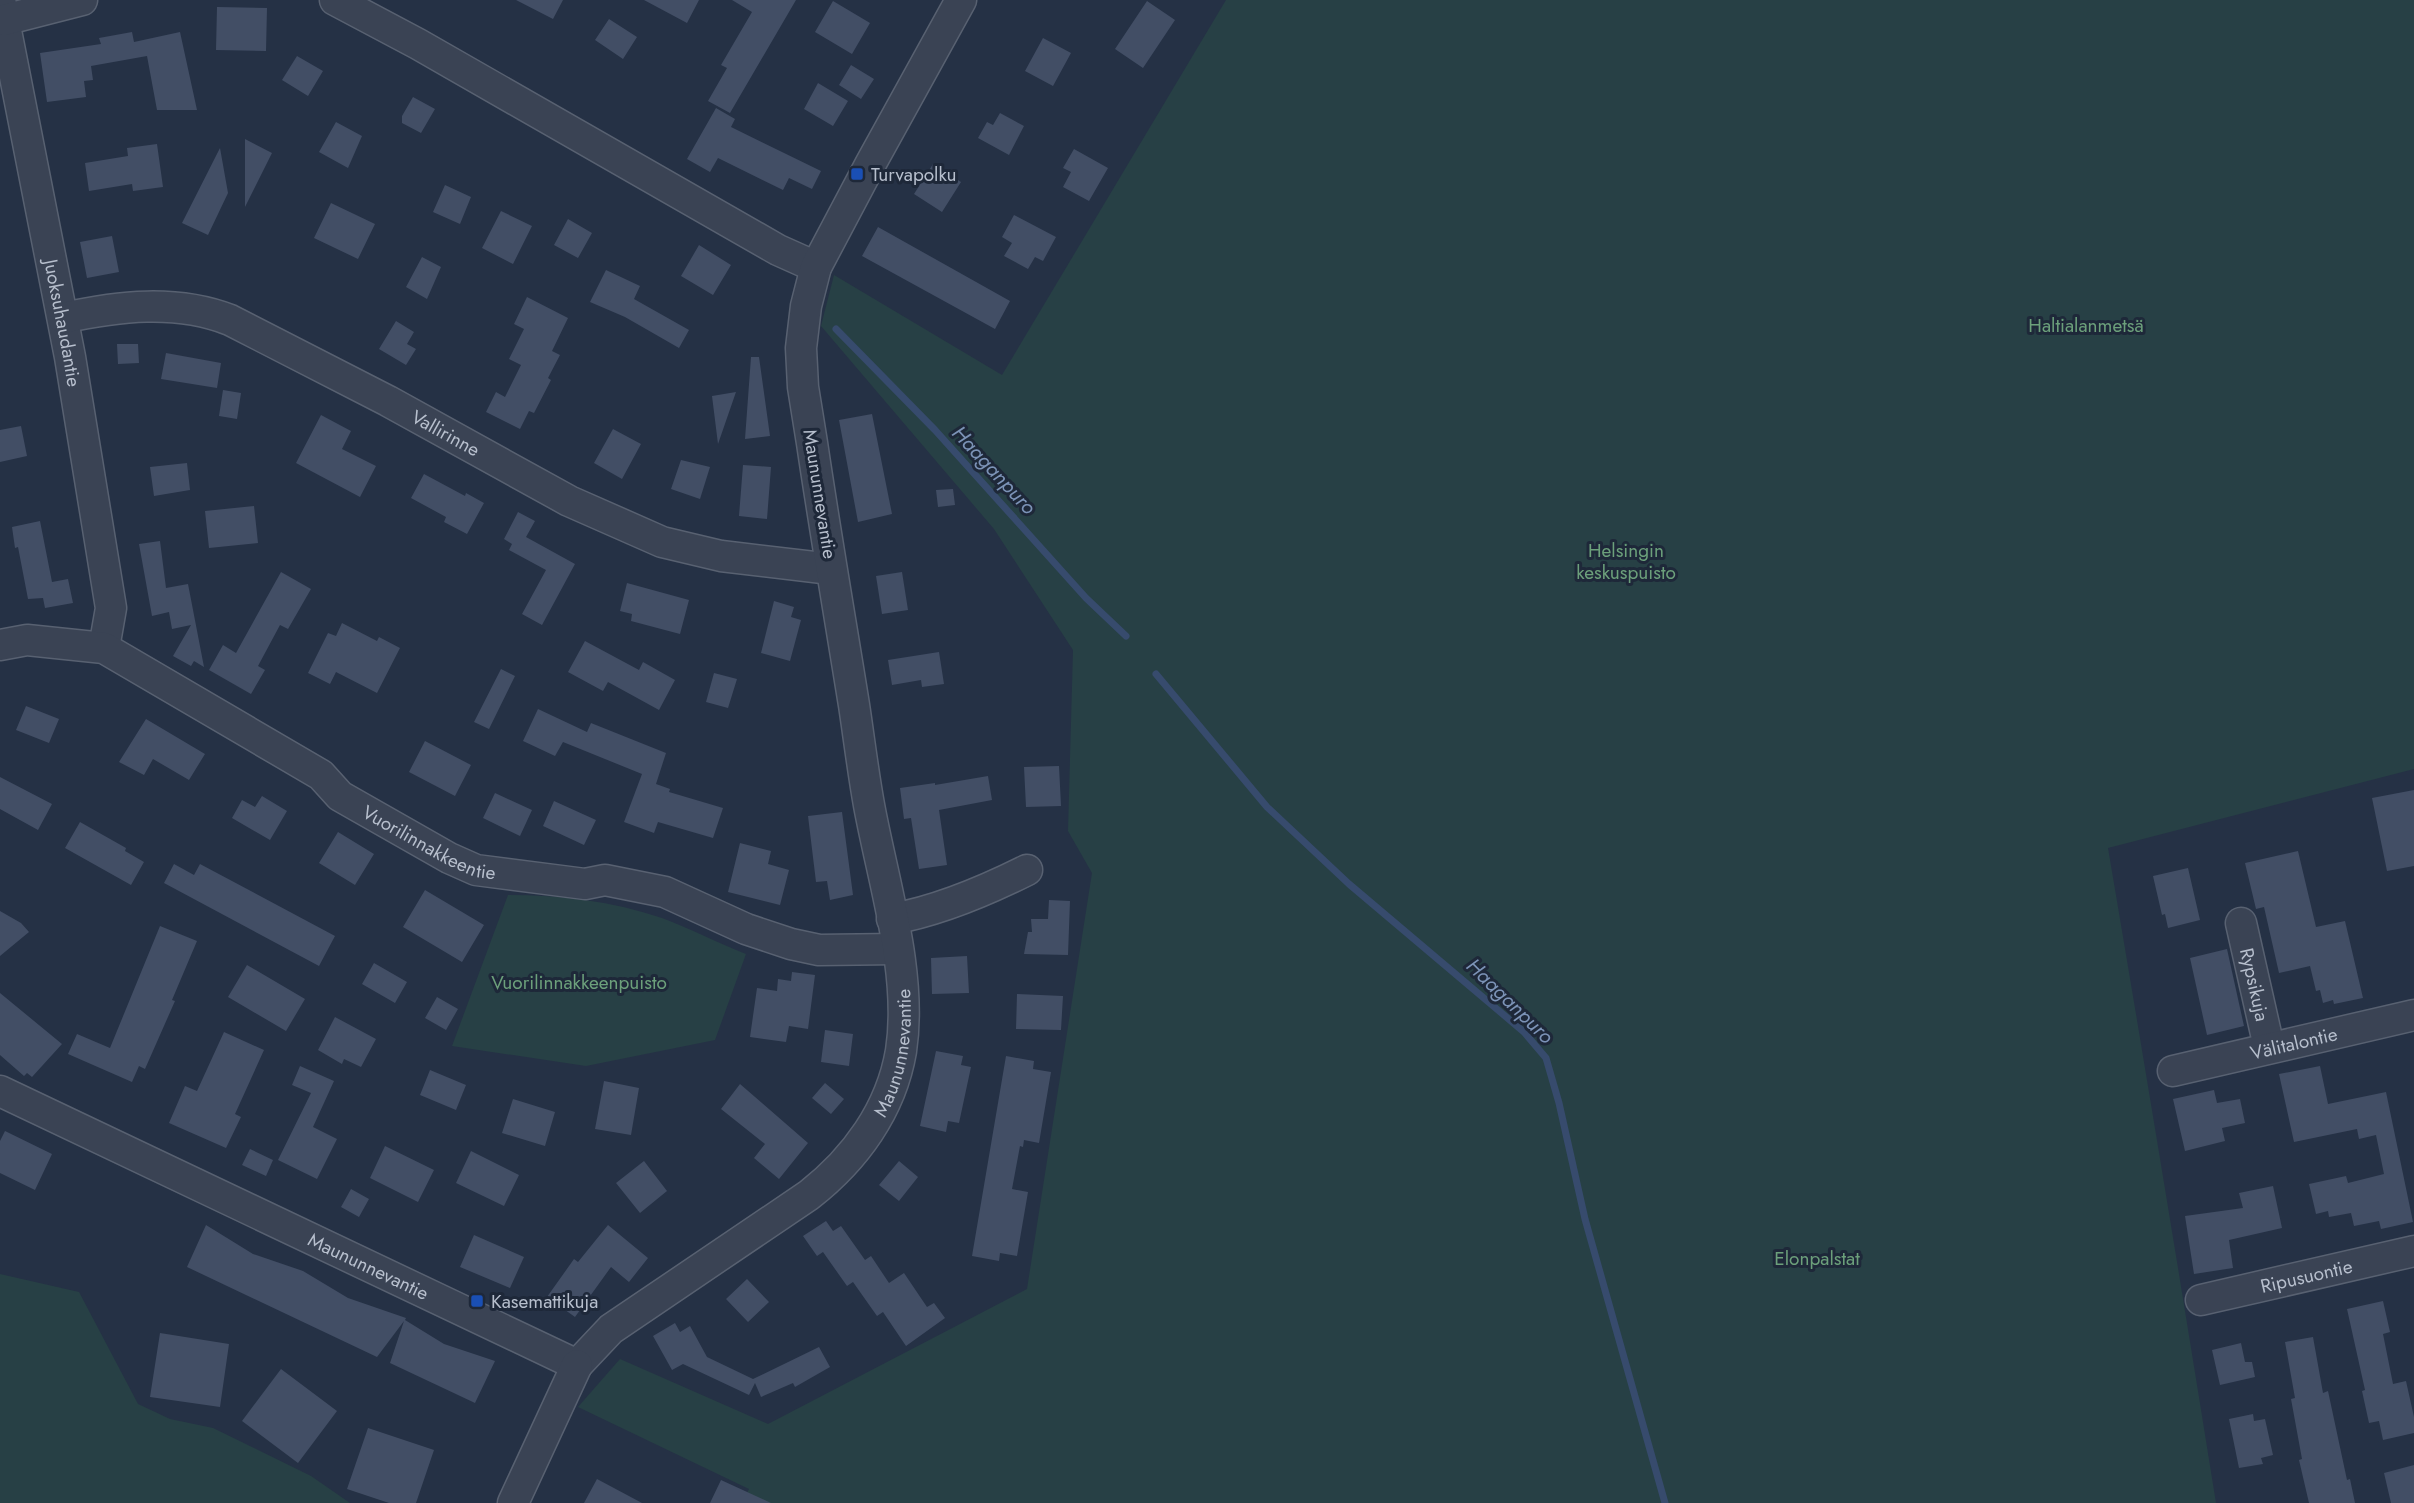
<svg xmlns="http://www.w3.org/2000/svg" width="2414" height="1503" viewBox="0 0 2414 1503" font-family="Jost,sans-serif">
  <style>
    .green { fill: #274045 }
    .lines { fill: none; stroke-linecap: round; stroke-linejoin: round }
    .stream { stroke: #374b6d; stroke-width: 7 }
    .building { fill: #424e65 }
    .minor-casing { stroke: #586171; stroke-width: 33 }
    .minor { stroke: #3a4354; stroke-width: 30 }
    .transit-dot { fill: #1a4fb4; stroke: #1e2839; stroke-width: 2.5 }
    .labels { text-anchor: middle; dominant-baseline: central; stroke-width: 6; stroke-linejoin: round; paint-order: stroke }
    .poi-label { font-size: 19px; fill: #b7bfcd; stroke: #1e2839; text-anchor: start }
    .street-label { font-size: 19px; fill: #b7bfcd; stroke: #1e2839 }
    .park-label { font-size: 19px; fill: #6ca07b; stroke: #1e2839 }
    .water-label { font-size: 21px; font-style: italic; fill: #7c93b7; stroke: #1e2839 }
  </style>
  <rect width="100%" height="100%" fill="#253145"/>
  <!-- green -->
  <path class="green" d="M1226,0h1188v769l-306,79c37,218 73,436 108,655h-1474l7,-14 -171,-82 42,-48 148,65 259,-135 65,-416 -24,-42 5,-181 -79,-121 -173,-203 13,-51 168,100z
    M508,895c53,0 104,6 154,23 29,11 56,25 84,36l-31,86 -129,26 -134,-20z
    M0,1274l79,18 59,112 32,15 43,9 98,48 39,27h-350z"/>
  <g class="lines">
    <!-- stream -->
    <path class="stream" d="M836,329l99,101 151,168 40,38
      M1156,674l111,133 82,77 175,148 22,26 13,45 26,116 80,284"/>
  </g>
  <!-- building -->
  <path class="building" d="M516,0h47l-10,19z
    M644,0h55l-12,23z
    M732,0h64l-66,113 -22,-12 19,-33 -6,-3 31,-53z
    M833,1l37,22 -18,31 -37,-22z
    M1147,1l28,19 -32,48 -28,-19z
    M217,7l50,1 -1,43 -50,-1z
    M609,19l28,18 -14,22 -28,-19z
    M132,32l2,10 46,-10 17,78h-40l-10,-54 -56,10 2,14 -9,1 2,16 -39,5 -7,-49 61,-9 -2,-6z
    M1043,38l28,15 -18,33 -28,-15z
    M297,56l26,15 -15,25 -26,-16z
    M851,65l23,14 -13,20 -22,-14z
    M818,83l30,18 -15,25 -29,-17z
    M413,97l22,12 -14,24 -19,-10v-7z
    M716,108l19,11 -4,8 90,44 -9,18 -23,-11 -6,12 -65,-32 -8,14 -23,-13z
    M1000,113l24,13 -15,29 -31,-17 9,-16 6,3z
    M336,122l26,14 -14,32 -29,-16z
    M245,139l27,14 -27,54z
    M157,144l6,43 -30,4 -1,-7 -43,7 -4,-28 43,-7 -1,-8z
    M220,148l8,45 -20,42 -26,-12z
    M1074,149l34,19 -19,33 -26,-14 8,-15 -8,-4z
    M933,164l28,18 -19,30 -28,-18z
    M445,185l26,12 -11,27 -27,-12z
    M331,203l44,21 -17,35 -44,-21z
    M501,211l31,15 -19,38 -31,-16z
    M1014,215l42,22 -13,24 -8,-4 -7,12 -24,-13 8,-13 -10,-6z
    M568,219l24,14 -14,25 -24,-13z
    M878,227l132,74 -15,28 -133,-73z
    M112,236l7,36 -32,6 -7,-36z
    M699,245l32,20 -18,30 -32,-19z
    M422,257l19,10 -14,32 -21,-12z
    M606,270l34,16 -6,13 55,31 -10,18 -54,-31 -35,-15z
    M527,297l41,21 -16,33 8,4 -12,23 3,2 -17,33 -5,-2 -9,18 -34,-17 10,-20 9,5 16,-32 -12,-6 15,-30 -10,-5z
    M396,321l18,11 -7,12 9,5 -10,16 -27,-16z
    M117,344h21l1,19 -21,1z
    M166,353l55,10 -4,25 -56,-9z
    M751,357h8l11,79 -25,3z
    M223,390l18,3 -4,26 -18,-3z
    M736,392l-18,52 -6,-48z
    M872,414l20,100 -34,8 -19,-102z
    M321,415l30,16 -9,18 34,17 -16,31 -64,-34z
    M21,426l6,30 -27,6v-32z
    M613,429l28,15 -19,35 -28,-16z
    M681,460l29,7 -10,32 -29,-10z
    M187,463l3,27 -36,6 -4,-29z
    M743,465l28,2 -4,52 -28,-3z
    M424,474l41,22 1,-3 18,10 -17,31 -23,-12 2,-5 -35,-19z
    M953,489l2,16 -17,2 -2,-17z
    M254,506l4,37 -49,5 -4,-37z
    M518,512l17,9 -9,16 49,27 -33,61 -20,-11 24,-44 -37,-20 3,-6 -8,-5z
    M40,521l12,61 16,-3 5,24 -28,5 -2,-10 -15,1 -10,-52 -3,1 -3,-21z
    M160,541l6,47 22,-4 16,83 -10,-6 -3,5 -18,-10 18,-31 -19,4 -3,-17 -17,4 -13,-72z
    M281,572l30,17 -23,40 -8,-4 -22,41 7,4 -14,24 -42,-24 14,-25 13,8z
    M902,572l6,38 -26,4 -6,-38z
    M627,583l62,17 -9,34 -49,-13 1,-7 -12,-3z
    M774,601l20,6 -3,10 10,3 -11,41 -29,-8z
    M342,623l35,18 2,-4 21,11 -23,45 -41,-21 -6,12 -22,-11 20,-40 8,3z
    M585,641l54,29 4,-8 32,18 -16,30 -51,-28 -5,9 -35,-19z
    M939,652l5,32 -22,3 -1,-7 -29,5 -4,-25z
    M501,669l14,7 -26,53 -15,-7z
    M714,673l23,6 -9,29 -22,-6z
    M26,706l33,13 -10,24 -33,-13z
    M538,709l49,23 4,-9 75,30 -10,31 14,5 -1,3 54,16 -10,30 -55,-16 -4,11 -30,-11 18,-48 -79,-32 -8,14 -32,-15z
    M146,719l59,35 -16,26 -36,-21 -9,16 -25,-13z
    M425,741l46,24 -16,31 -46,-24z
    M1059,766l2,40 -35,1 -2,-40z
    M988,776l4,24 -53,10 8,55 -28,4 -8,-51 -7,1 -4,-31 35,-5v2z
    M0,777l52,27 -14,26 -38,-21z
    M2414,790v76l-27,5 -15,-73z
    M495,793l37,17 -12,26 -37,-18z
    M262,796l25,15 -17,29 -38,-22 10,-18 13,7z
    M554,801l42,19 -12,25 -41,-19z
    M842,812l11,83 -23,5 -3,-19 -11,1 -8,-66z
    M80,822l46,26 -1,3 19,11 -13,23 -66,-37z
    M338,832l36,22 -19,31 -36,-22z
    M740,843l31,8 -3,13 21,6 -9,35 -52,-13z
    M2298,851l18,76 29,-6 18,77 -29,6 -1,-4 -10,3 -3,-13 -4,1 -6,-25 -31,7 -15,-66 -8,2 -11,-46z
    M174,864l20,11 6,-11 135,72 -16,30 -155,-83z
    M2188,868l12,52 -32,8 -3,-14 -3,1 -9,-39z
    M425,890l59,35 -22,37 -59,-35z
    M1049,900l21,1 -2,54 -44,-1 4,-22h4l-1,-13h17z
    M0,911l21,12 8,9 -29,24z
    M160,926l37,15 -25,59 3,1 -30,68 -6,-3 -7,16 -64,-28 9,-20 33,14z
    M2227,949l17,77 -37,9 -17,-77z
    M967,956l2,37 -37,1 -1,-36z
    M374,963l33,19 -12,21 -33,-19z
    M247,965l58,34 -19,32 -58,-34z
    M792,972l23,3 -7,54 -19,-3 -3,16 -36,-5 7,-49 20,3 1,-12 13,2z
    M0,993l62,51 -30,33 -5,-4 -3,3 -24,-21z
    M1017,994l46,2 -2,34 -45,-1z
    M437,997l21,12 -12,21 -21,-12z
    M335,1017l41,22 -15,28 -17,-8 -2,5 -24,-14z
    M825,1030l28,4 -4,32 -28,-4z
    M224,1032l40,18 -29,64 6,3 -15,31 -57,-25 16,-37 12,5z
    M936,1051l27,5 -2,9 10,2 -12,56 -11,-2 -2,11 -26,-6z
    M1006,1056l28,5 -1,8 18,3 -12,71 -15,-3 -1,7 -3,-1 -8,43 16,3 -11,64 -17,-3 -1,8 -27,-5z
    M300,1066l34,15 -21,46 24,12 -20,40 -39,-19 33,-67 -19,-8z
    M2320,1066l8,38 58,-12 27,130 -32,7 -2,-8 -25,5 -3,-13 -22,4 -1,-6 -12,3 -7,-30 37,-8 2,7 36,-9 -8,-39 -17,4 -2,-10 -63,13 -15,-68z
    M430,1070l36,15 -10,25 -36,-15z
    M604,1081l35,7 -8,47 -36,-6z
    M825,1083l19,16 -13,15 -19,-16z
    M740,1084l68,59 -29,36 -25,-21 11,-14 -44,-35z
    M2214,1090l3,13 23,-4 5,24 -23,5 3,13 -40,10 -12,-52z
    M513,1099l42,13 -10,34 -43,-13z
    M5,1131l47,23 -17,36 -35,-17v-32z
    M385,1146l49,24 -16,32 -48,-24z
    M250,1149l23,11 -7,16 -24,-11z
    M471,1151l48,24 -15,31 -48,-23z
    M644,1161l23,30 -27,22 -24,-30z
    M899,1161l19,16 -19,24 -20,-16z
    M2273,1186l9,42 -53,12 4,28 -39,6 -9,-58 58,-8 -4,-15z
    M351,1189l18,10 -10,18 -18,-10z
    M826,1221l7,10 8,-5 24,34 6,-4 18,27 15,-10 23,34 7,-4 11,15 -39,28 -23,-34 -6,4 -24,-34 -6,4 -24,-34 -6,4 -14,-20z
    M206,1225l47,29 50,17 45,27 58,20 -1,2 39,24 51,17 -20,42 -85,-40 14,-42 -27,36 -190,-90z
    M608,1225l40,33 -19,24 -18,-15 -36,50 -28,-20 27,-38 4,3z
    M474,1235l50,22 -14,31 -50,-21z
    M747,1279l22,23 -21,20 -22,-23z
    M2383,1301l7,31 -7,2 10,50 13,-3 8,36v16l-31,7 -4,-19 -10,2 -7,-32 3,-1 -18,-81z
    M675,1323l5,9 10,-6 17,31 46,22 66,-32 11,20 -35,20 -2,-4 -32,14 -6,-14 -6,12 -66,-31 -11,6 -19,-34z
    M160,1333l69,11 -9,63 -70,-10z
    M2313,1337l10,56 5,-2 19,89 3,-1 5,24h-46l-10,-43 3,-1 -11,-60 4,-1 -10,-56z
    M2241,1343l4,19h7l3,15 -35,8 -8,-35z
    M281,1369l56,42 -39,52 -56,-42z
    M2253,1414l1,7 11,-2 8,36 -12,3 2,6 -24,4 -10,-49z
    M368,1428l66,22 -18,53h-27l-42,-14z
    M2414,1465v38h-23l-7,-30z
    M597,1479l45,24h-58z
    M721,1480l50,23h-61z"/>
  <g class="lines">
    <defs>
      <g id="minor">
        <path id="s1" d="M0,0l70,357 41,251 -7,40"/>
        <path d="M335,0l83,44 360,206 38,17"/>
        <path d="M4,20l78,-20"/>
        <path id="s2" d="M63,318c55,-12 113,-19 167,2l158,81 181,100 93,41 59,14 110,13"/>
        <path id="s3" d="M0,645l27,-5 77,8 217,127 19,21 109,62 27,12 109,14 20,-4 60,12 81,37 45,15 28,6 78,-1"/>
        <path d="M892,919c46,-8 93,-28 135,-49"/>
        <path id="s4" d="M2241,923l28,124"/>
        <path id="s5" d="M2173,1071l241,-56"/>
        <path id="s6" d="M0,1091l577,274 34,-36 198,-134c46,-36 82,-85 92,-144 12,-78 -18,-169 -32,-246 -6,-33 -10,-67 -15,-100 -14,-87 -29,-174 -42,-262l-9,-56 -2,-39 5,-42 10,-39 55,-104 90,-163"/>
        <path id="s7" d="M2201,1300l213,-49"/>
        <path d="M513,1503l64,-138"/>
      </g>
    </defs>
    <!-- minor casing -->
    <use href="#minor" class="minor-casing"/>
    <!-- minor -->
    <use href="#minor" class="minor"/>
  </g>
  <!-- markers -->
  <g class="transit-dot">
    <rect x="850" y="167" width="14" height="14" rx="3.5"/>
    <rect x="470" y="1294" width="14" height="14" rx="3.5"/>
  </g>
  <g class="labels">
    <!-- poi labels -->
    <g class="poi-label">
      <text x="871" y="174">Turvapolku</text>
      <text x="491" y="1301">Kasemattikuja</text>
    </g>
    <!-- street labels -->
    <g class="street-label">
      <text stroke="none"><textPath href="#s1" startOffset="329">Juoksuhaudantie</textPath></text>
      <text stroke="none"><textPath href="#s2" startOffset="413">Vallirinne</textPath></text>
      <text transform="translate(820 494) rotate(81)">Maununnevantie</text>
      <text stroke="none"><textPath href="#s3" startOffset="486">Vuorilinnakkeentie</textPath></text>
      <text stroke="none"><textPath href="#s4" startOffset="63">Rypsikuja</textPath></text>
      <text stroke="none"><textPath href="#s5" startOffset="124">Välitalontie</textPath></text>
      <text stroke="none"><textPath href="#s6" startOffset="1099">Maununnevantie</textPath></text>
      <text stroke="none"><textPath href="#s6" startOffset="408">Maununnevantie</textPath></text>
      <text stroke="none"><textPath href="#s7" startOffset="108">Ripusuontie</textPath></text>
    </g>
    <!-- park labels -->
    <g class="park-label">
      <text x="2086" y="325">Haltialanmetsä</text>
      <text x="1626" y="550">Helsingin<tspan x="1626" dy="22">keskuspuisto</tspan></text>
      <text x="579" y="982">Vuorilinnakkeenpuisto</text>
      <text x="1817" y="1258">Elonpalstat</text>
    </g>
    <!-- water labels -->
    <g class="water-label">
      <text transform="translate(994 470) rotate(47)">Haaganpuro</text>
      <text transform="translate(1510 1001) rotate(44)">Haaganpuro</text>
    </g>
  </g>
</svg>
